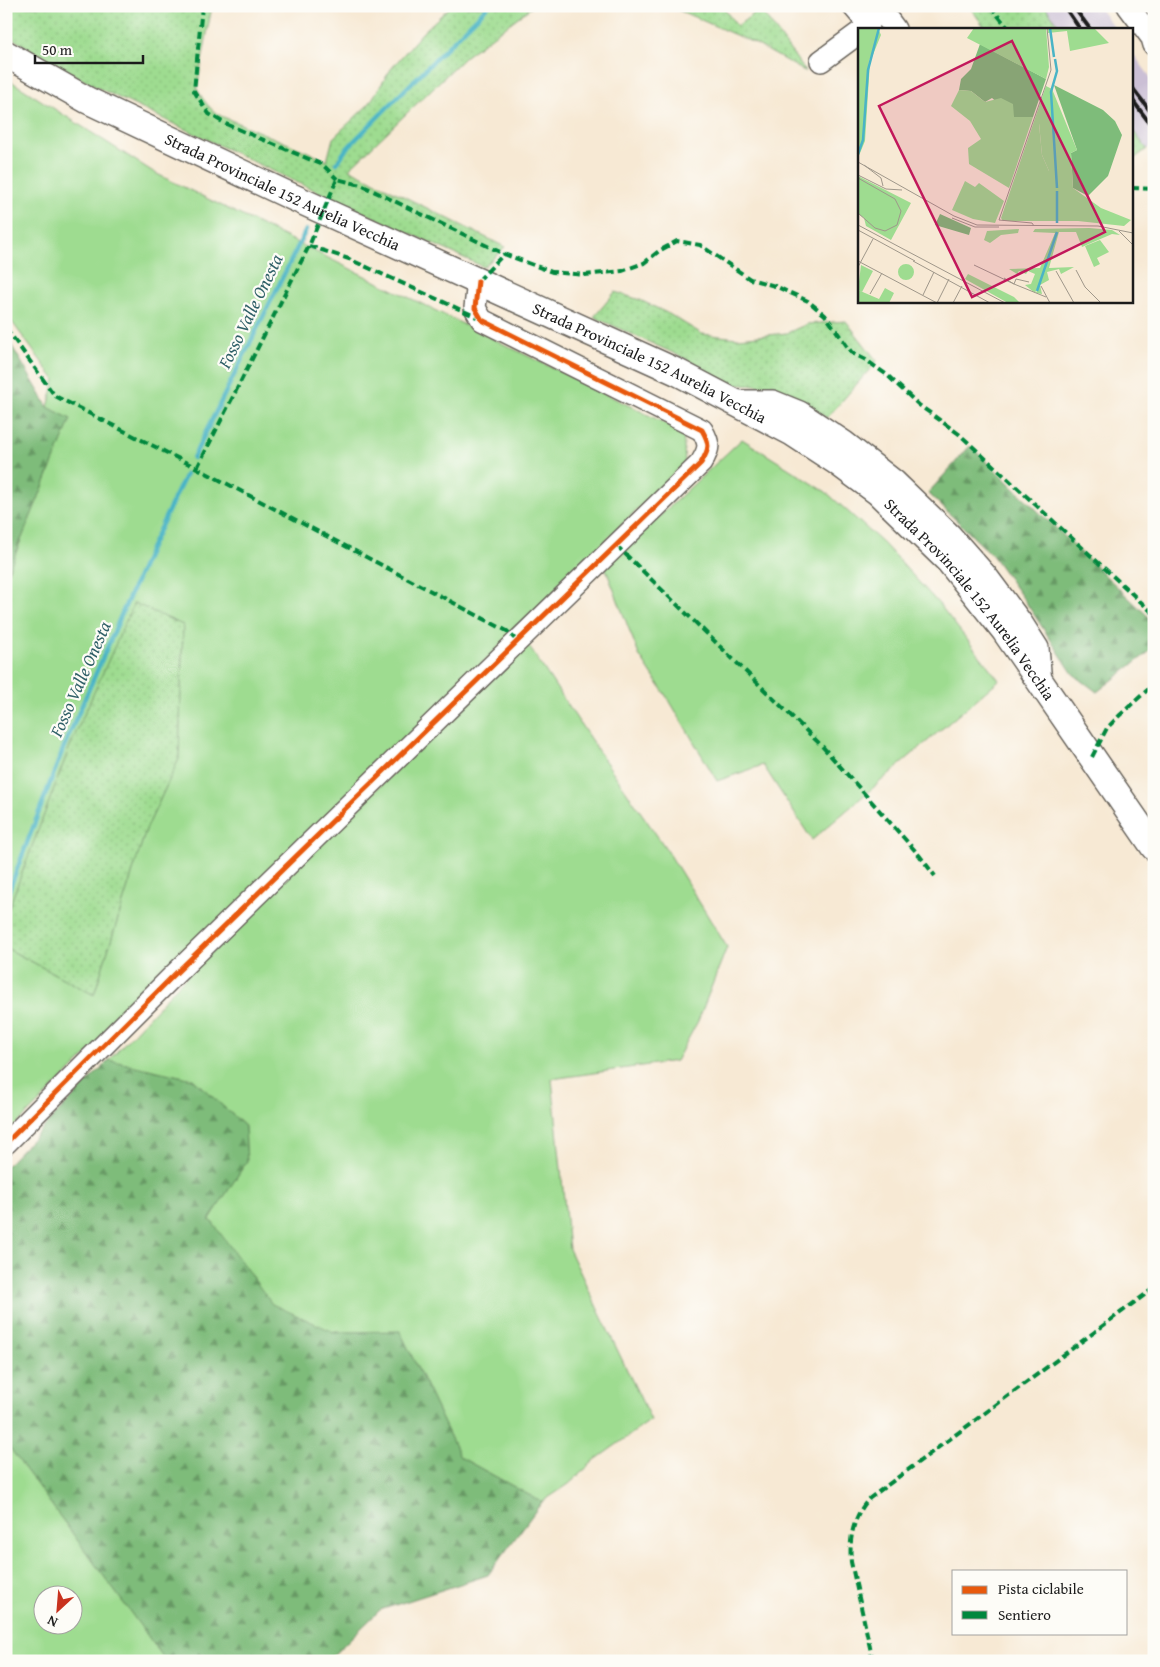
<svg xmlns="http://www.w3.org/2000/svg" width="1160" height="1667" viewBox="0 0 1160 1667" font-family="'Gentium Book Plus',serif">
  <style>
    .railway { fill: #cbbfd5 }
    .grass { fill: url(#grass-dots); stroke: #5d7c56 }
    .forest { fill: url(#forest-firs); stroke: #4d6c4b }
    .garden { fill: #9edc90; stroke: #5d7c56; fill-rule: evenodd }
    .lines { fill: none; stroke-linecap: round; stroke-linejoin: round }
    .stream { stroke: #49b4c6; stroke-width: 4.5 }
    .minor-casing { stroke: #69645c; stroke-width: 24 }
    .major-casing { stroke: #69645c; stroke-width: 29 }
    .minor { stroke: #fff; stroke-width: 21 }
    .major { stroke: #fff; stroke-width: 26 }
    .rail { stroke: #1c1c1c; stroke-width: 4 }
    .quiet { stroke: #00873e; stroke-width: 4; stroke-dasharray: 8 4; stroke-linecap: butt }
    .cycleway-casing { stroke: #fdfcf7; stroke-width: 8 }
    .cycleway { stroke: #e8590c; stroke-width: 5 }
    .labels { text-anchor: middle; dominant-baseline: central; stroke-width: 4.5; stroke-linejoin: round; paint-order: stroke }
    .street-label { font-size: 16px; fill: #1c1c1c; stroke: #fdfcf7 }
    .water-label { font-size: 18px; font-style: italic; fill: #306068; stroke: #fdfcf7 }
    .inset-river { fill: none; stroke: #49b4c6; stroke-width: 2.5 }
    .inset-road { fill: none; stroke: #9f978a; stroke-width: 1 }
    .view { fill: #c2185b; fill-opacity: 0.15; stroke: #c2185b; stroke-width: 2.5 }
    .inset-edge { fill: none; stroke: #1c1c1c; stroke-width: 2.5 }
  </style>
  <defs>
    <pattern id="grass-dots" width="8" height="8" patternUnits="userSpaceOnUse" patternTransform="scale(1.25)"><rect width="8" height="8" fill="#9edc90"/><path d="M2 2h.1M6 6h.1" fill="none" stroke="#88bc7c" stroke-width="1.8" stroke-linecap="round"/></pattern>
    <pattern id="forest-firs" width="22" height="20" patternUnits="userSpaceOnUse" patternTransform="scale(1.25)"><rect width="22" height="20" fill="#7ebc7a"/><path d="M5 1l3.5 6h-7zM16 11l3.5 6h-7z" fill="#669863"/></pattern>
  </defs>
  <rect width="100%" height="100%" fill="#fdfcf7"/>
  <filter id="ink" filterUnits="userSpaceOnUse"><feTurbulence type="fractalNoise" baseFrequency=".02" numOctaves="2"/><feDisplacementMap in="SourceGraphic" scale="10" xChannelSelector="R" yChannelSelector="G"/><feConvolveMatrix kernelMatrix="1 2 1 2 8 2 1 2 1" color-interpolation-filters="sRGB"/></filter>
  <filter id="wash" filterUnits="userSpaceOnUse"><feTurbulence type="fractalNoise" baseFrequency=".0096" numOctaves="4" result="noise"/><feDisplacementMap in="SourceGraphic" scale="20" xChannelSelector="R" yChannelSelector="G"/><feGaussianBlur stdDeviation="1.12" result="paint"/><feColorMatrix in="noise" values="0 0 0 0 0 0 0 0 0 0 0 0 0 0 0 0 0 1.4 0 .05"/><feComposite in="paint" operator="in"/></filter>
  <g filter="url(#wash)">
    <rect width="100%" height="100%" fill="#f7e9d4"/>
    <!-- railway -->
    <path class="railway" d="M1045,6h53l17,23h-54z
      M1131,51l23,31v62l-7,5 -16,-21z"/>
    <!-- grass -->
    <path class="grass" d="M6,6h206l-15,83c7,12 13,21 24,27l87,36 19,9 6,-23 36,-34 22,-35 31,-36 29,-27h82l-67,50 -117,113 156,78 -21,20 -192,-87 -198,-94 -88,-51z
      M669,6h53l15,20 23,-17 46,63 -52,-29z
      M969,6h76l16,23h-75z
      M1131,128l16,21 -16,12z
      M615,292l25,8 29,14 33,20 36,4 49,-5 20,-9 39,-3 31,40 -50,57c-25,-14 -64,-41 -94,-32l-49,-28 -90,-41z
      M134,602l49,23 -4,134 -33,71 -52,165 -88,-47v-33l64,-169z"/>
    <!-- forest -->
    <path class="forest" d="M6,336l42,71 23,12 -65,158z
      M970,446l184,176v26l-57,44 -24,-18 -48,-73 -33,-46 -64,-62z
      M109,1060l84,19 52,47 2,35 -37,58 124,113 66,-1 60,126 82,45 -54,73 -108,35 -53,51h-161l-160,-218v-277z"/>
    <!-- garden -->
    <path class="garden" d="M6,78l149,95 528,259 2,30 -679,673v-187l88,47 52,-165 33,-71 4,-134 -49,-22 -64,143 -64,169v-338l65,-158 -23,-12 7,-27 -49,-66z
      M742,439l84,53 57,51 56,61 60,76 -187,160 -49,-75 -46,16 -45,-76 -33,-50 -34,-88z
      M526,642l75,113 66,95 60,97 -29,74 -22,40 -124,18 17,170 82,171 -56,40 -26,24 -27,18 -82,-45 -60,-126 -66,1 -62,-28 -62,-85 37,-58 -2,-35 -52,-47 -84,-19 72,-78z
      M6,1443l160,218h-160zM42,1594h30v30h-30z"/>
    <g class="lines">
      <!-- stream -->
      <path class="stream" d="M337,163l8,-12 9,-10 134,-135
        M193,458l113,-228
        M6,898l59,-154 86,-197 35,-73"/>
    </g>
  </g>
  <g filter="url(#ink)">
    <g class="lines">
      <defs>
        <path id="minor" d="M853,6l16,19
          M878,6l17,23
          M1128,6l24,32 2,7
          M821,61l38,-28
          M732,401h41l27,11 45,30 50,39 55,53 37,42 35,47 16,25 3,35
          M6,1143l168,-168 527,-512c9,-15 9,-19 1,-33l-220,-110 -7,-12 3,-27"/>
        <g id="major">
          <path id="s1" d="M6,54l81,46 199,94 391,178 116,61 43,28 42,31 71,69 56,70 149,216"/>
        </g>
      </defs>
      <!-- minor casing -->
      <use href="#minor" class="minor-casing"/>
      <!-- major casing -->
      <use href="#major" class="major-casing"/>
      <!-- minor -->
      <use href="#minor" class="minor"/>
      <!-- major -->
      <use href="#major" class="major"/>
      <!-- rail -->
      <path class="rail" d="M1064,6l16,23
        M1073,6l17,23
        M1131,86l23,30
        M1131,98l23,31"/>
      <!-- quiet -->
      <path class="quiet" d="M202,6l-8,85 15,23 17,10 97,41 14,14
        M990,6l19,23
        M1131,188l23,1
        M309,246l40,13 132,60
        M478,281l26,-27
        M6,328l49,68 142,72 310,163 10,10
        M197,468l112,-222 28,-67 24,6 143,69 48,18 33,3 37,-4 22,-8 15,-12 18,-10 23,4 50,34 25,7 33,15 17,14 27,38 14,7 21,15 32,30 40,29 195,180
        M616,545l205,200 98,110 16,21
        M1092,757l15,-29 13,-13 34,-31
        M873,1661l-22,-99c-2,-24 2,-46 19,-64l284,-210"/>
      <defs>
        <path id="cycleway" d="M6,1143l168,-168 527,-512c9,-15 9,-19 1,-33l-220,-110 -7,-12 3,-27"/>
      </defs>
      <!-- cycleway casing -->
      <use href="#cycleway" class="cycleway-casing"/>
      <!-- cycleway -->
      <use href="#cycleway" class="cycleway"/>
    </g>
  </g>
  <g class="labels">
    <!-- street labels -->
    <g class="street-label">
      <text stroke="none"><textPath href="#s1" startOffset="309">Strada Provinciale 152 Aurelia Vecchia</textPath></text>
      <text stroke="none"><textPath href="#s1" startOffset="714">Strada Provinciale 152 Aurelia Vecchia</textPath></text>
      <text stroke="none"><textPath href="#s1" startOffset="1119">Strada Provinciale 152 Aurelia Vecchia</textPath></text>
    </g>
    <!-- water labels -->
    <g class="water-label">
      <text transform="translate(250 311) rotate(-64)">Fosso Valle Onesta</text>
      <text transform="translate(80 679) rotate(-66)">Fosso Valle Onesta</text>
    </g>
  </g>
  <!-- overview -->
  <g transform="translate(858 28)">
    <rect width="275" height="275" fill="#f7e9d4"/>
    <path d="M20,0l3,7 -11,27 -5,79 -7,17 9,-87zM189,0h47l15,15 -39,8 -3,-20 -19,2zM181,95l14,1 3,47h-7l-7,-16zM231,200l23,2 8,5 -8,-1 -30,13 -6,-15h-17l-10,36 25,-1 -13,7 -2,-5 -12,3 2,8 -9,5 2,9 -6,-1 10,-25 -11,25 -10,-8 6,-1 4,-10 -7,-3 -2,3 -7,-3 -2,3 -8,-5 31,-1 15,-35 -22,-1 2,-3zM161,201l-1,4 -17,2 -11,8 -6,-3 3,-9zM110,246l46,23 6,6h-12l-43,-24z" fill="#9edc90"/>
    <path d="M122,16l66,35 -13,38h-19l-22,-19 -7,4 -14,-11 -12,-1 2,-11 10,-10zM196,57l49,25 12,11 7,14 -14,41 -20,20 -15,-8 -2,-35 6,-3zM82,186l31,14 -2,7 -34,-10z" fill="#7ebc7a"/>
    <path d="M0,148l53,27 -20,37 -25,-14 -2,-8 -6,-4zM40 244a8 8 0 1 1 16 0a8 8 0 1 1-16 0ZM27,260l9,5 -5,10h-31v-13l21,9z" fill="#9edc90"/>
    <path d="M0,0h20l1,6 -10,27 -7,79 -4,10zM116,0h72l3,39 -3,12 -79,-41zM188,58l6,3 25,61 -6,3 2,35 28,20 30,12 -7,6 -46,-5h-75l-2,-3zM181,96h14l3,47h-7l-7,-16zM101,62l12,1 14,11 16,-4 12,6 1,13h19l-24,71 -40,-24 -1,-16 13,-9 -11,-18 -19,-15zM107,153l10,6 4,-4 25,18 -9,22 -22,-4 -21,-9zM242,212l9,12 -12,6 3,6 -6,3 -9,-21zM3,237l12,6 -11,21 -4,-2z" fill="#9edc90" fill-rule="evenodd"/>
    <path class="inset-river" d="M192,0l4,29M197,31l2,12 -6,21 6,96M0,126l5,-14 5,-70 11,-42M199,195v-32M179,263l20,-59"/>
    <path class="inset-road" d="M0,134l96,54 23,9 121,1 35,7M6,137l17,13 2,8M0,147l28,14 16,1M0,150l37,21 6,12 -4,14 -12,6 -10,-3 -17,-15M94,190l23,9h24M0,197l147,78M176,198l-2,-3 -33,-3 52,-150 -4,-42M0,202l57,31M261,203l14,14M0,233l79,42M55,233l77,42M116,237l40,19 -10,-6M0,239l15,-28M218,242l9,17 16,16M198,243l18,32M171,254l-13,-3 -2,5 32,13M183,258l9,17M12,266l12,-21M65,267l11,-23M79,275l12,-24M95,275l9,-17"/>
    <path class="view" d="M154,13l93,191 -133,65 -93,-191z"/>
    <rect width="275" height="275" class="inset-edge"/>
  </g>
  <!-- margin -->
  <rect width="1160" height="1667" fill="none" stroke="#fdfcf7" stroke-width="25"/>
  <!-- legend -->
  <rect x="952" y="1570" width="175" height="65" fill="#fdfcf7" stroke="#a3a29f"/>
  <rect x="962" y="1586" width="25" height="8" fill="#e8590c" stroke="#a3a29f"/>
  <text x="998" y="1594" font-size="15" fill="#1c1c1c">Pista ciclabile</text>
  <rect x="962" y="1611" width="25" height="8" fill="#00873e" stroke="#a3a29f"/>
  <text x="998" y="1620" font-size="15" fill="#1c1c1c">Sentiero</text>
  <!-- north arrow -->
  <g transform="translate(58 1610) rotate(206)"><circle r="24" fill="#fdfcf7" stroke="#a3a29f"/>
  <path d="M0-4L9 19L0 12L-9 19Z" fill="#c8321e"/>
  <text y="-8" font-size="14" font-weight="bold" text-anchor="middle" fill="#1c1c1c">N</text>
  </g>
  <!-- scale -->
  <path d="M35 55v8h108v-8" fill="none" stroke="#1c1c1c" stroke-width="2.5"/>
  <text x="42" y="55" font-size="15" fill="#1c1c1c" stroke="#fdfcf7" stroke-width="4" paint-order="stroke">50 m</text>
</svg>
